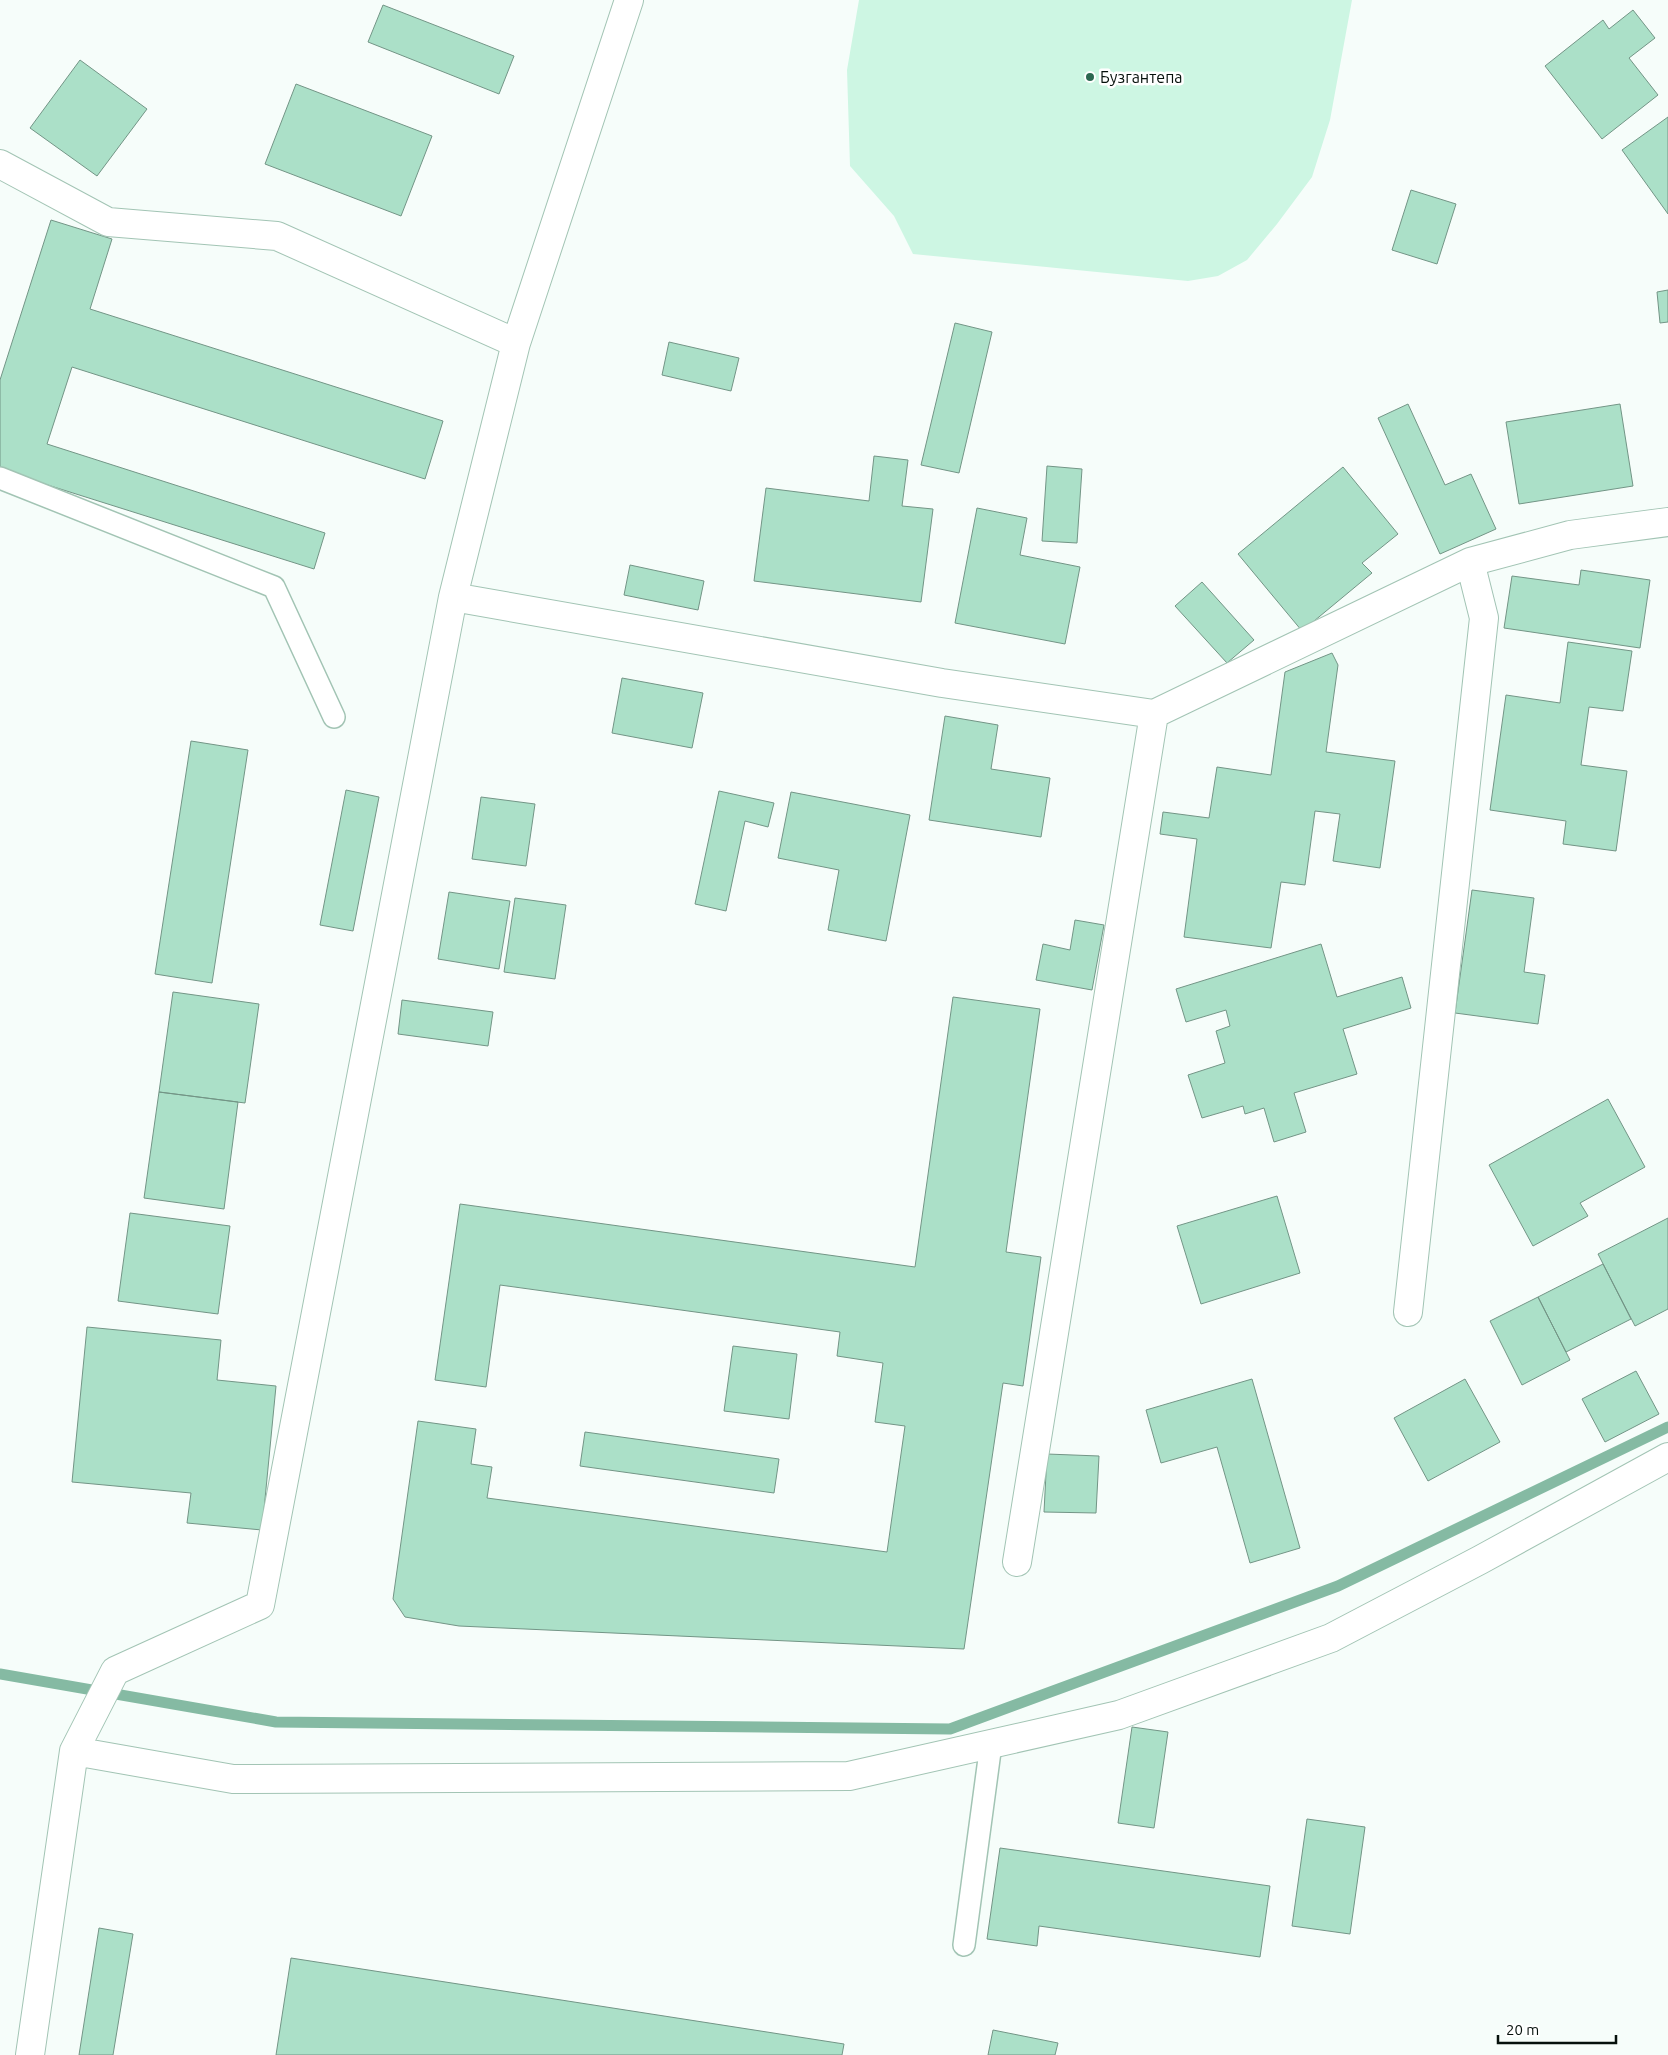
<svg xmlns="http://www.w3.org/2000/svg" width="1668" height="2055" viewBox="0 0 1668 2055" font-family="Ubuntu,sans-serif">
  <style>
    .green { fill: #cdf6e3 }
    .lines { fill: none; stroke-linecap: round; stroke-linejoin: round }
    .stream { stroke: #85baa3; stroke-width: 11 }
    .building { fill: #abe0c8; stroke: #739586 }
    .service-casing { stroke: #a2c4b4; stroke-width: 24 }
    .minor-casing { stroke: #a2c4b4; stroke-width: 30 }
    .service { stroke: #fff; stroke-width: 21 }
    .minor { stroke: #fff; stroke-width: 28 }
    .poi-dot { fill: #2d6751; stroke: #fff; stroke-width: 2 }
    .labels { text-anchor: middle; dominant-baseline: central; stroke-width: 5; stroke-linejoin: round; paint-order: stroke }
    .poi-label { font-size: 16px; fill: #05100b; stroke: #fff; text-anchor: start }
  </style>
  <rect width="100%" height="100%" fill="#f6fdfa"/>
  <!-- green -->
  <path class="green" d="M859,0h493l-22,120 -18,57 -35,47 -30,36 -29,16 -30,5 -275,-27 -19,-38 -44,-50 -3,-96z"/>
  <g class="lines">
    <!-- stream -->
    <path class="stream" d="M0,1674l276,48 674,7 388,-143 330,-159"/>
  </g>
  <!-- building -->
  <path class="building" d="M383,5l131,51 -15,38 -131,-52z
    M1633,10l22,28 -26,20 29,37 -56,44 -57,-73 58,-46 6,9z
    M80,60l67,49 -50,67 -67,-48z
    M296,84l136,52 -31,80 -136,-52z
    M1668,117v97l-46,-64z
    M1411,190l45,14 -19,60 -45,-14z
    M51,220l61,19 -22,70 353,112 -18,58 -353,-112 -25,77 278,89 -11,36 -314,-99v-90z
    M1668,290v32l-8,1 -3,-31z
    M955,323l37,9 -33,141 -38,-8z
    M669,342l70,16 -8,33 -69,-16z
    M1408,404l37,81 26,-11 25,55 -56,25 -62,-136z
    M1620,404l13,82 -114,18 -13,-82z
    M874,456l34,4 -6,46 31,3 -12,93 -167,-21 12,-93 103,13z
    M1047,466l35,3 -5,74 -35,-2z
    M1343,467l55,67 -36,29 10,10 -70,58 -64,-77z
    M977,508l50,10 -7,37 60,12 -15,77 -110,-21z
    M630,565l74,16 -6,29 -74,-15z
    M1581,570l69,10 -10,68 -136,-20 8,-52 67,9z
    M1202,582l52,58 -27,23 -52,-57z
    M1568,642l64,9 -9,60 -34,-4 -8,58 46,6 -11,80 -53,-7 3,-23 -76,-11 16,-115 54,8z
    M1332,653l6,12 -12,87 69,9 -15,107 -47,-7 7,-47 -25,-3 -10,74 -24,-3 -10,66 -87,-11 13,-98 -37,-5 3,-22 46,6 8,-51 54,8 14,-103z
    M622,678l81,15 -11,55 -80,-15z
    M945,716l53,9 -7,44 59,9 -9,59 -112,-17z
    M191,741l57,9 -36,233 -57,-9z
    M346,790l33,7 -26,134 -33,-6z
    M719,791l55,12 -6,24 -23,-6 -19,90 -31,-7z
    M791,792l119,23 -24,126 -58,-11 11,-60 -61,-12z
    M481,797l54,7 -9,62 -54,-7z
    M1472,890l62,8 -10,74 21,3 -7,49 -83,-11z
    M449,892l61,9 -11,68 -61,-10z
    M515,898l51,7 -11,74 -51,-7z
    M1075,920l29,5 -12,65 -56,-10 7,-36 27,6z
    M1321,944l16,53 65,-20 9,31 -68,21 14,45 -63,19 12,39 -32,10 -10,-34 -19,6 -2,-8 -41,12 -14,-43 37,-12 -9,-32 14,-5 -4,-16 -40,12 -10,-33z
    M173,992l86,12 -14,99 -86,-11z
    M953,997l87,12 -34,243 35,5 -18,129 -20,-3 -39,266 -505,-23 -54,-9 -12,-18 25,-178 58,8 -5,35 21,3 -5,31 400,54 18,-126 -30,-4 8,-59 -46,-7 3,-24 -340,-47 -14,102 -51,-7 25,-176 455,63z
    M402,1000l91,12 -5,34 -90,-12z
    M159,1092l79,10 -14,107 -80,-11z
    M1608,1099l37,68 -65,36 8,13 -55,30 -44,-81z
    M1277,1196l23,77 -99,31 -24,-78z
    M130,1213l100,13 -12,88 -100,-13z
    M1668,1218v91l-33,17 -37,-72z
    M1603,1264l28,55 -65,33 -28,-55z
    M1538,1297l32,63 -48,25 -32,-64z
    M87,1327l134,13 -4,40 59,6 -14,144 -75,-7 4,-30 -119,-11z
    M733,1346l64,8 -8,65 -65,-8z
    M1636,1371l23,43 -54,28 -23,-43z
    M1252,1379l48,169 -50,15 -33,-116 -56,16 -15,-53z
    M1465,1379l35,63 -72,39 -34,-63z
    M585,1432l194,27 -5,34 -194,-27z
    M1047,1454l52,2 -3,57 -52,-1z
    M1132,1727l36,5 -14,96 -36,-5z
    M1307,1819l58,8 -15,107 -58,-8z
    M1000,1848l270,38 -10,71 -221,-31 -2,20 -50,-7z
    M99,1928l34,6 -20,121h-34z
    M291,1958l553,86 -2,11h-566z
    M993,2030l65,13 -3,12h-67z"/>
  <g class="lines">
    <defs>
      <path id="service" d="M0,478l274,109 60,130
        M964,1945l27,-201"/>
      <path id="minor" d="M0,164l108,58 169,14 239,107
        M453,597l489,86 212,31 316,-152 100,-27 98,-13
        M1408,1312l76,-694 -14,-56
        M1017,1562l137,-848
        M74,1751l159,28 616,-3 270,-61 212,-77 149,-78 188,-103
        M30,2055l44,-304 41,-80 145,-66 193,-1008 63,-254 113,-343"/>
    </defs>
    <!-- service casing -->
    <use href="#service" class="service-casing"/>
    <!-- minor casing -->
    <use href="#minor" class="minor-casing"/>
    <!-- service -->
    <use href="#service" class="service"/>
    <!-- minor -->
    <use href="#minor" class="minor"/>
  </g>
  <!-- markers -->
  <circle class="poi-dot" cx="1090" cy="77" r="5"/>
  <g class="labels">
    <!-- poi labels -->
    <g class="poi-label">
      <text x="1100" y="77">Бузгантепа</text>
    </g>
  </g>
  <!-- scale -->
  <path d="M1498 2035v8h118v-8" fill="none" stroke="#05100b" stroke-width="2.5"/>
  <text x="1506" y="2035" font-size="15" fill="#05100b" stroke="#ffffff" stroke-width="4" paint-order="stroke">20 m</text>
</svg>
